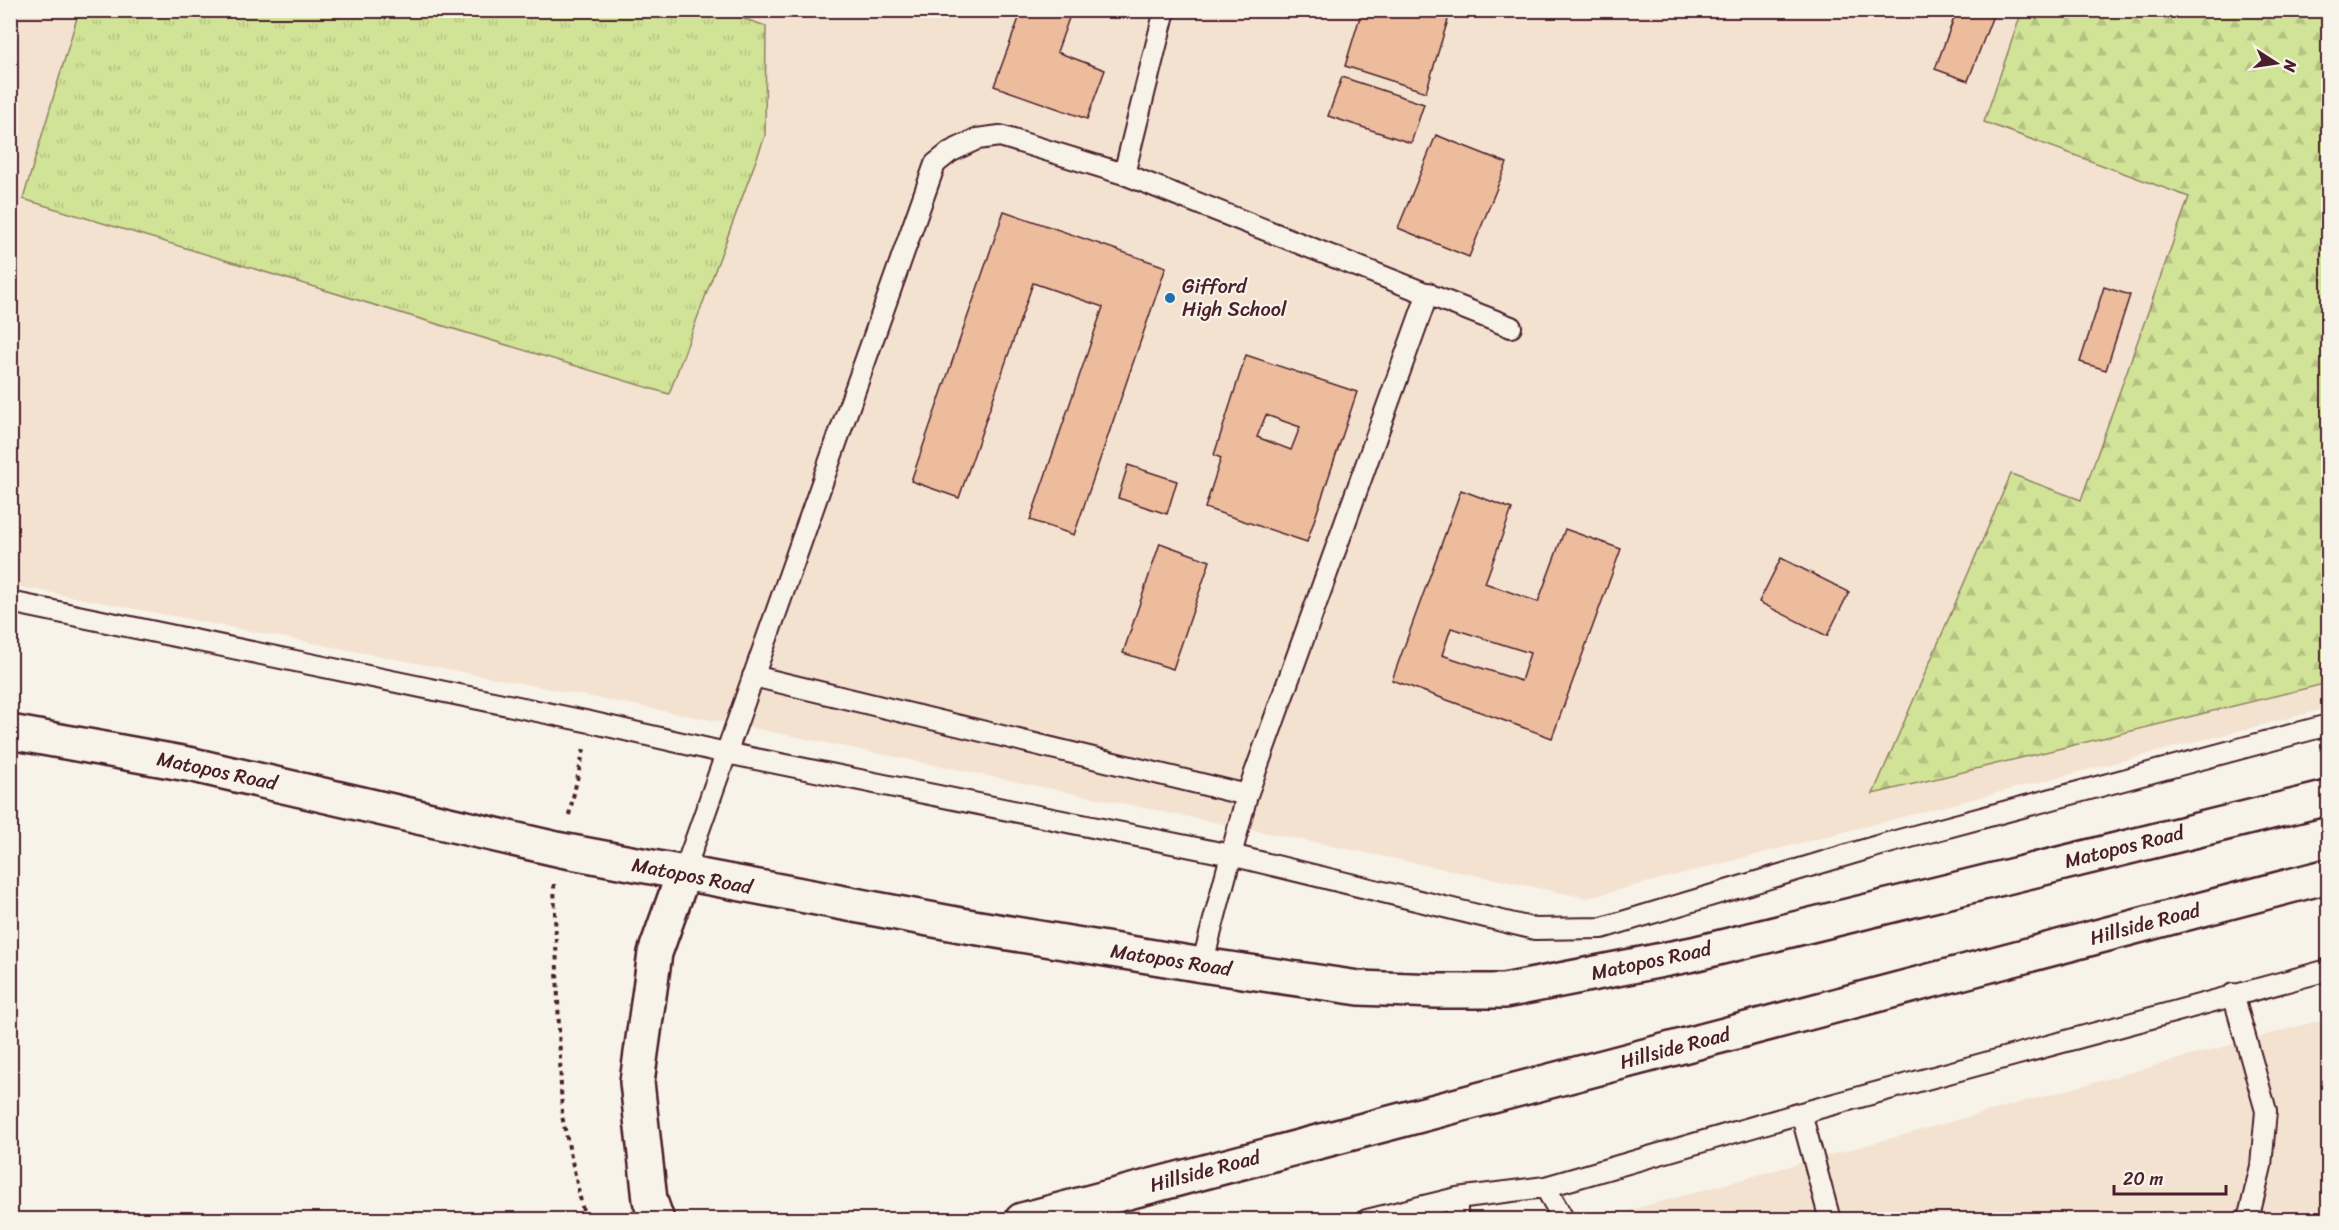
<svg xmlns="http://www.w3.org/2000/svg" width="2339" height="1230" viewBox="0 0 2339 1230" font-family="Sriracha,sans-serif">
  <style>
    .built { fill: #f4e2d1 }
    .forest { fill: url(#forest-firs); stroke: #8e8161; stroke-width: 1.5 }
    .park { fill: url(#park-tufts); stroke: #8e8161; stroke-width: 1.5 }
    .building { fill: #ecbc9c; stroke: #4a1f2b; stroke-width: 1.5; fill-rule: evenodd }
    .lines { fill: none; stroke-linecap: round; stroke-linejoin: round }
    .lane-casing { stroke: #4a1f2b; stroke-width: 24 }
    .secondary-casing { stroke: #4a1f2b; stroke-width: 38 }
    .path { stroke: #4a1f2b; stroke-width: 4; stroke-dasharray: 4.5 4.5; stroke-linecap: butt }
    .lane { stroke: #f7f3e8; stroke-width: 20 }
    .secondary { stroke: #f7f3e8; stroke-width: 33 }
    .poi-dot { fill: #1f6fb2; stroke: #f7f3e8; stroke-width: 2 }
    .labels { text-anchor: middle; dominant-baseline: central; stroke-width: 4.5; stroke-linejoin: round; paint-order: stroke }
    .poi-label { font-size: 20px; fill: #4a1f2b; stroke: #f7f3e8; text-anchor: start }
    .street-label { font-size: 20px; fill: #4a1f2b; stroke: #f7f3e8 }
  </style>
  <defs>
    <pattern id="forest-firs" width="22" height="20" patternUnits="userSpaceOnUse" patternTransform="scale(1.5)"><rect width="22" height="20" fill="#d1e397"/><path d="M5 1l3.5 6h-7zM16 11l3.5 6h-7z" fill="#b5c282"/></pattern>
    <pattern id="park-tufts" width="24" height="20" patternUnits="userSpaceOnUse" patternTransform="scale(1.5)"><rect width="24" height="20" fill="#d1e397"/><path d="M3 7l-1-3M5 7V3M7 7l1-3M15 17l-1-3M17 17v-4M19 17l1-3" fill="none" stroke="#b5c282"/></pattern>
  </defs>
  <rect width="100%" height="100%" fill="#f7f3e8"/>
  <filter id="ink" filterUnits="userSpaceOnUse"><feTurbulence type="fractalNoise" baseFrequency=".0167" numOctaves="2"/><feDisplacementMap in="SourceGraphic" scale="12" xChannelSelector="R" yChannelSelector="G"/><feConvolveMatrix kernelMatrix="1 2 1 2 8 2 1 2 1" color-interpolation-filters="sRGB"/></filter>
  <g filter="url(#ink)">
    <!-- built -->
    <path class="built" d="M10,11h2318v697l-741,190 -819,-167 -757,-146z
      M2328,1018v201h-730z"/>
    <!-- forest -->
    <path class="forest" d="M2022,11h306v672l-455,111 138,-320 70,26 108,-303 -205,-75z"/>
    <!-- park -->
    <path class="park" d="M718,10l48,16 -1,110 -96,258 -646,-195 56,-188z"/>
    <!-- building -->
    <path class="building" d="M1022,10h26l21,8 -12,34 48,18 -18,49 -93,-33z
      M1362,10h89l-25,82 -81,-26z
      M1957,10h38l-27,71 -33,-12z
      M1342,77l82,27 -13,39 -83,-27z
      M1436,135l71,28 -38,94 -71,-29z
      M1004,211l162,56 -92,268 -44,-15 73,-213 -70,-24 -74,215 -48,-17z
      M2104,287l26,8 -24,75 -26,-8z
      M1246,355l111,37 -50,150 -102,-34 16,-50 -7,-3zM1266,415l34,12 -9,23 -34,-13z
      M1128,465l49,16 -10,33 -49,-16z
      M1461,490l51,19 -27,74 53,19 27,-73 56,20 -69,189 -160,-58zM1451,628l79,25 -9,28 -79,-26z
      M1160,543l50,18 -37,108 -50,-16z
      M1781,558l68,34 -22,44 -68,-34z"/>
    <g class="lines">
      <defs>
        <path id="lane" d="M1124,174l41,-164
          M10,602l580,120 136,31 505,102 304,74 67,-1 275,-82 451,-121
          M753,676l494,119
          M683,875l252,-711 15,-12 27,-13 23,-3 124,38 387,153
          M1202,965l45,-170 181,-502
          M2233,994l33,117 -5,55 -13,54
          M1801,1113l29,107
          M1545,1187l19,33
          M1457,1198v22
          M1367,1220l90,-22 88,-11 256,-74 527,-143"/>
        <path id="secondary" d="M10,732l183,33 368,85 400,75 241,40 157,23 77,3h68l189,-37 635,-156
          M657,1220l-7,-20 -13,-118 18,-129 28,-78
          M1022,1220l1306,-344"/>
      </defs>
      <!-- lane casing -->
      <use href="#lane" class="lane-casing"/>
      <!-- secondary casing -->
      <use href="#secondary" class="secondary-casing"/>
      <!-- path -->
      <path class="path" d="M569,815l15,-66
        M554,884l8,232 23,104"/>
      <!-- lane -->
      <use href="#lane" class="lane"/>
      <!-- secondary -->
      <use href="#secondary" class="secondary"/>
    </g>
  </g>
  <!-- markers -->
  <circle class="poi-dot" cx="1170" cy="298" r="6"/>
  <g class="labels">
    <!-- poi labels -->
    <g class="poi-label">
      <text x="1182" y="286">Gifford<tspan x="1182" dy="23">High School</tspan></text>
    </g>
    <!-- street labels -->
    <g class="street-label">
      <text transform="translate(217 771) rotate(12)">Matopos Road</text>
      <text transform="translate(2124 847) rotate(-14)">Matopos Road</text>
      <text transform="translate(692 876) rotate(11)">Matopos Road</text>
      <text transform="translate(2145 924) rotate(-15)">Hillside Road</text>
      <text transform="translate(1171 960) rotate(9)">Matopos Road</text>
      <text transform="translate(1651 961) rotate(-12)">Matopos Road</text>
      <text transform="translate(1675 1048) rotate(-15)">Hillside Road</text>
      <text transform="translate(1205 1171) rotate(-15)">Hillside Road</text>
    </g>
  </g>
  <!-- margin -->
  <rect width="2339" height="1230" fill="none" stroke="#f7f3e8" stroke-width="36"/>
  <rect x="18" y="18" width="2303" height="1194" fill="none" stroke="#4a1f2b" stroke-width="2" filter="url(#ink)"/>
  <!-- north arrow -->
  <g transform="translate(2276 63) rotate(102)" stroke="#f7f3e8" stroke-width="4.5" paint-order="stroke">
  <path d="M0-4.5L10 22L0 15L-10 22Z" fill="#4a1f2b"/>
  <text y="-9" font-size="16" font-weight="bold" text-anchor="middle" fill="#4a1f2b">N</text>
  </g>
  <!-- scale -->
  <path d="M2114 1185v9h112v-9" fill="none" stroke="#4a1f2b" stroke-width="3"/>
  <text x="2123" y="1185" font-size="18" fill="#4a1f2b" stroke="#f7f3e8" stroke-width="4.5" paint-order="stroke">20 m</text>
</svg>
